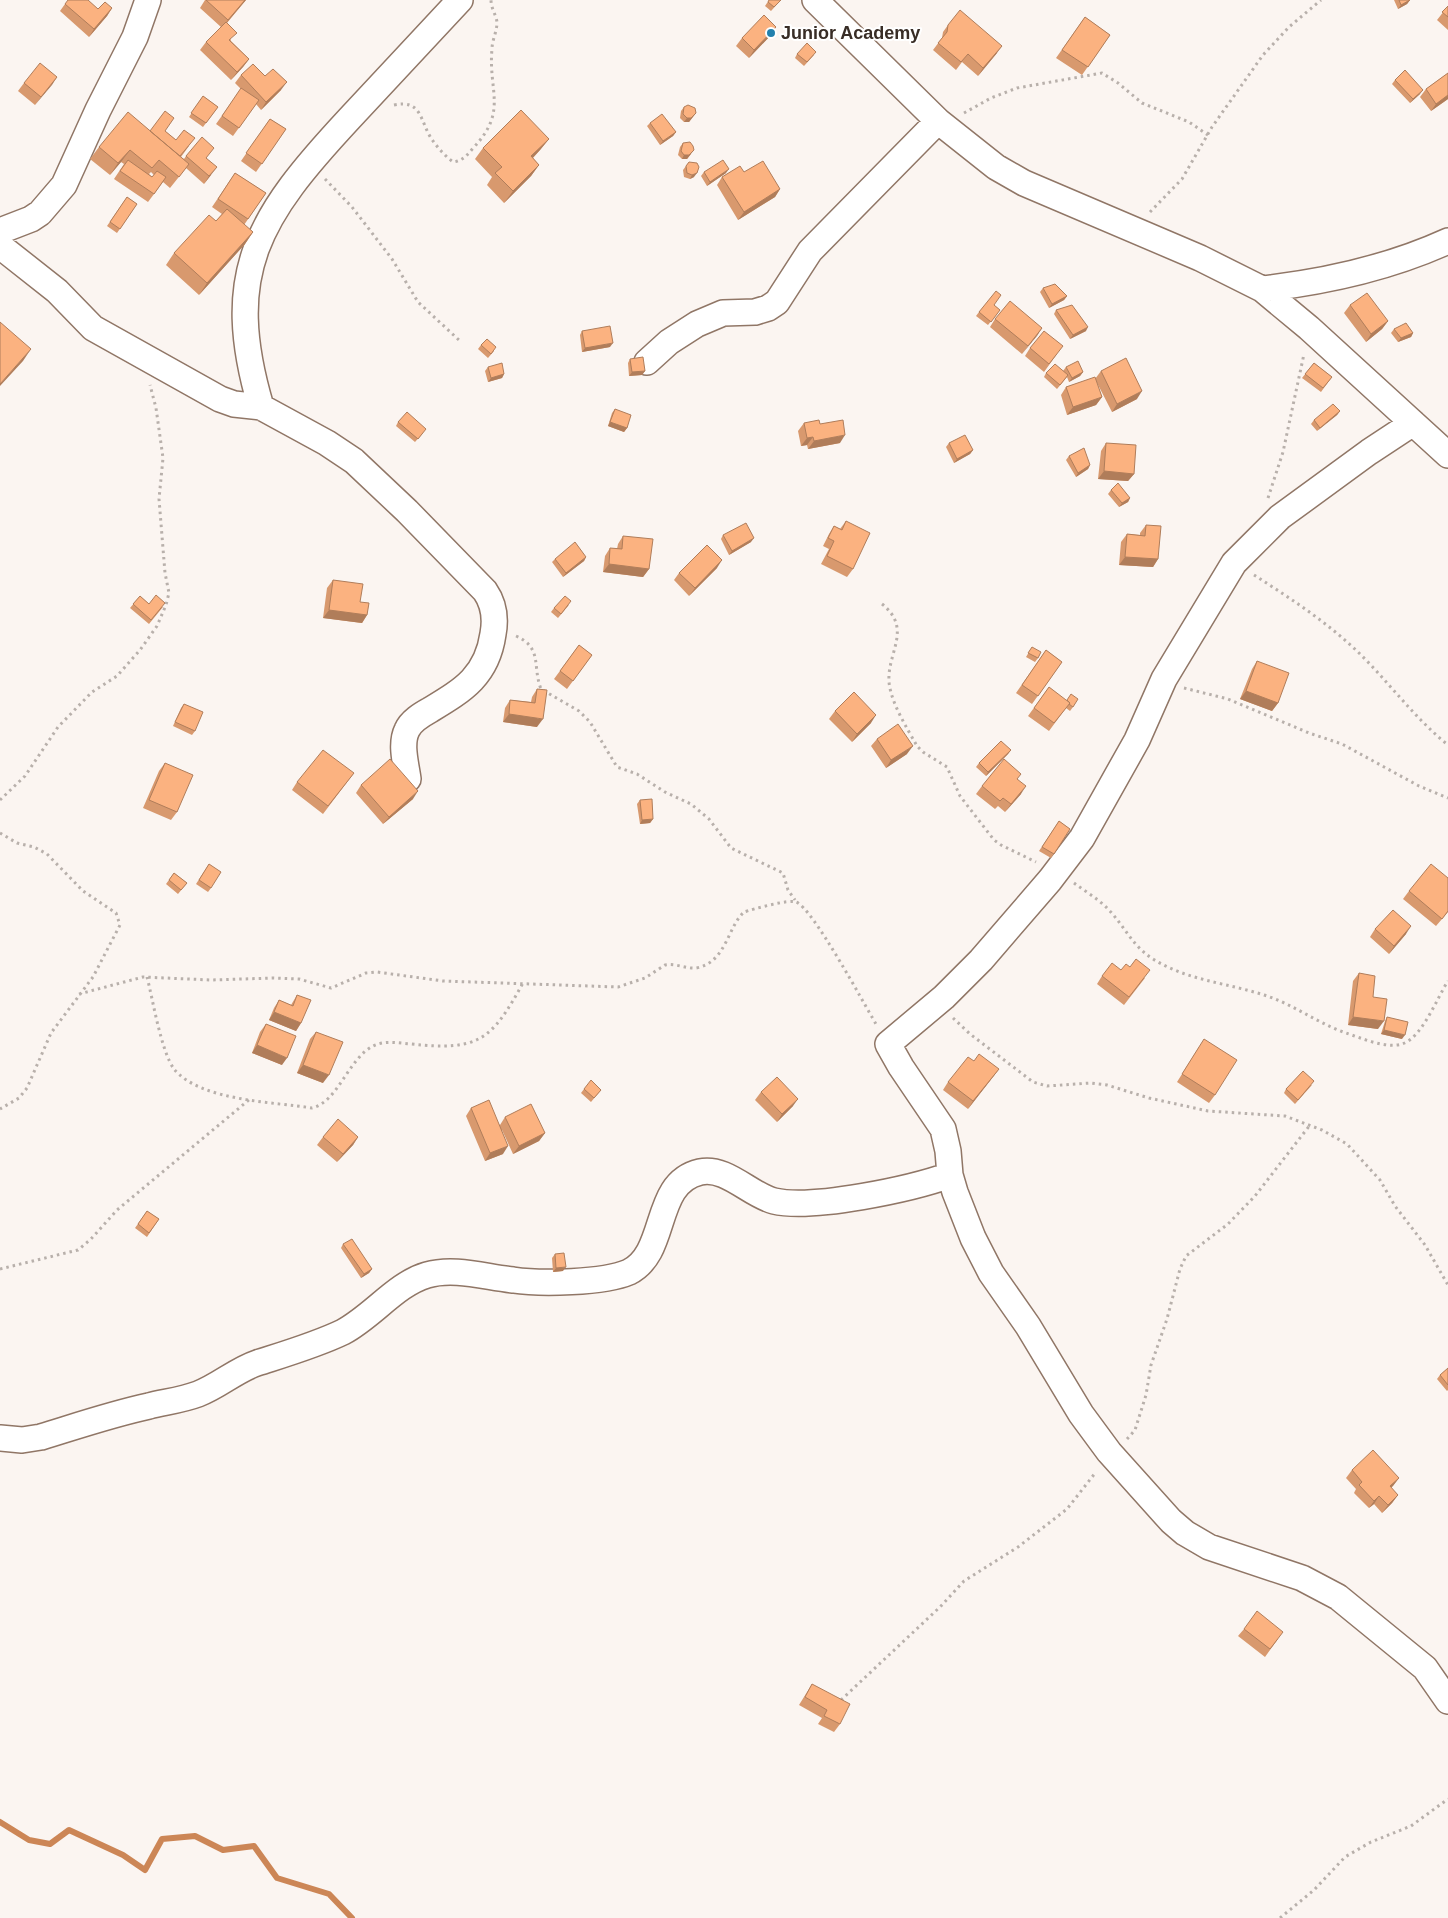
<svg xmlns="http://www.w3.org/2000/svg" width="1448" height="1918" viewBox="0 0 1448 1918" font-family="Arial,sans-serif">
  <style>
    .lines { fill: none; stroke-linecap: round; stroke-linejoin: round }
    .stream { stroke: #cc8656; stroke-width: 6 }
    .street-casing { stroke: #907666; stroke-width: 28 }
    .path { stroke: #b8b0ab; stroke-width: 3; stroke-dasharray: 2.5 4; stroke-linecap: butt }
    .street { stroke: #fff; stroke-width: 25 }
    .wall { fill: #d8996e; fill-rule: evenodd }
    .shaded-wall { fill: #b07d5a }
    .building { fill: #fbb280; stroke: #b07d5a }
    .poi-dot { fill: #2280ad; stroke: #fff; stroke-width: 2 }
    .labels { text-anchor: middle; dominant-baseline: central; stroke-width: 4; stroke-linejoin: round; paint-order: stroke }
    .poi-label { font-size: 18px; font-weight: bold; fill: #382d26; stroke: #fff; text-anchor: start }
  </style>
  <rect width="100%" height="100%" fill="#fbf5f1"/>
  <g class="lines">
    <!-- stream -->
    <path class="stream" d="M0,1822l29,18 21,4 19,-14 54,25 22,15 17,-31 33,-3 28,14 31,-4 23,32 52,16 23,24"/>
    <defs>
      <path id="street" d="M815,0l123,121 58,46 28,16 176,75 62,31 47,39 139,127
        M0,231l31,-12 9,-6 24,-28 34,-75 37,-73 13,-37
        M0,246l57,45 36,37 127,71 14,5 27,3 66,36 27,18 53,50 78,80c9,13 11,27 8,43 -6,42 -30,56 -63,76 -9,5 -19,11 -23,20 -7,14 -1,34 1,49
        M1262,289c62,-7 129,-22 186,-48
        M647,362l22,-20 28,-18 26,-11 32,-1 13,-4 9,-6 33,-51 128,-130
        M261,407c-40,-135 -2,-191 88,-288 37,-40 74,-79 111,-119
        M1413,423l-44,29 -89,65 -46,46 -70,116 -27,61 -55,98 -32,42 -69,80 -37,37 -56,47 13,23 42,62 5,22 2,24 5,17 18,46 18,35 37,53 53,88 28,38 62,69 14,12 24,14 93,31 36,19 87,71 23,33
        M0,1438l22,2 19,-3c36,-11 71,-23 108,-31 16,-4 33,-6 49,-12 21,-8 38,-24 59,-31 28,-9 59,-18 86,-31 30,-16 53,-48 84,-57 27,-8 58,2 86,5 27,4 91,3 116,-8 40,-20 23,-89 71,-100 26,-6 50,23 74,29 39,9 137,-12 176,-26"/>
    </defs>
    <!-- street casing -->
    <use href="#street" class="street-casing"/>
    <!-- path -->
    <path class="path" d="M394,105c28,-6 26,16 37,33 6,9 14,18 22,24 10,-1 15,-8 21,-15 34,-36 14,-56 18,-98 0,-9 5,-17 5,-27 -1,-7 -6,-14 -6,-22
      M964,113l27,-15 26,-10 85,-15 16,10 24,20 47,19 19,13
      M325,179l27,28 40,52 26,43 42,39
      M1150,212l32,-33 30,-52 51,-72 26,-28 32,-27
      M1268,498l15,-46 21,-98
      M1254,575c39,25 79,51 112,85 28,29 51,60 82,85
      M882,604c31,25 5,48 7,78 2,21 18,46 28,64l6,6 24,15 13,29 34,44 7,5 35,17
      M516,636c27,12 16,30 25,53l38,22 11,11 27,45 20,7 28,18 26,12 18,15 22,29 52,25 5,17 7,10
      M1184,688l44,11 81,34 33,11 77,42 29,12
      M0,800l25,-24 33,-49 34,-35 25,-16 23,-26 17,-24 9,-21 3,-12 -4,-20 -6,-74 4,-41 -7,-50 -6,-23
      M0,833l17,10 17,4 13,7 36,37 33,22 4,12 -27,52 -42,56 -24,55 -8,10 -19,11
      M1074,883c11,8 24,16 33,25 17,17 25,38 46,51 33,21 74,24 111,36 29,9 53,28 82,38 15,5 40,16 56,11 20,-6 35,-46 46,-63
      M147,977c6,23 14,74 27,92 26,32 100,33 138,39 26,-6 36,-49 61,-62 12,-6 25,-3 38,-2 68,7 80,-3 112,-61
      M79,994l64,-17 68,3 62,-2 26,1 32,9 35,-15 11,-1 66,9 175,6 27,-9 20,-13c11,-2 21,4 31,3 30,-5 31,-40 48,-56 9,-3 45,-13 52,-10 16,5 68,102 80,122
      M953,1018l17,16 63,48 14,4 44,-3 16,2 42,13 59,13 77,5 37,14 25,14 33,36 15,26 30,39 23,40
      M0,1269l78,-19 13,-11 26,-29 133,-111
      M1127,1439l8,-9 11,-35 5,-30 16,-46 13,-50 6,-13 42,-32 27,-28 55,-71
      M841,1700l99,-93 24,-26 54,-34 49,-38 29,-37
      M1280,1918l34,-28 31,-33 26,-15 40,-16 37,-27"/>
    <!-- street -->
    <use href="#street" class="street"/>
  </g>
  <!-- wall -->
  <path class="wall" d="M205,0h41l-19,23 4,18 18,18 -6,8 -12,13 -31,-30 6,-8 15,-15 -21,-19z
    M769,0h12l-10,11 -6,-5z
    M1394,0h16l-3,4 -9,5z
    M65,4l33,5 14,-1 -5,8 -18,21 -29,-26z
    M1448,6v24l-11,-10z
    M1085,17l25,18 -28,40 -26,-17z
    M948,25l49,28 -19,23 -16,-14 -6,8 -23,-20 9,-12 1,-6z
    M771,35l-22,23 -13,-12 6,-8z
    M797,54l17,1 -10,11 -9,-8z
    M1448,73v26l-17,12 -11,-14 6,-8z
    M241,75l24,1 16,14 -20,20 -5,-6 -23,32 -17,-12 25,-35 -6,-6z
    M57,77l-22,28 -17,-14 6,-8z
    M1395,80l25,14 -10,9 -18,-19z
    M203,96l15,11 -15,20 -14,-10z
    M684,107l12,6 -7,9h-5l-4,-4 1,-7z
    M270,119l16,10 -30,43 -15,-11z
    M650,123l26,9 -3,4 -13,9 -13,-19z
    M150,131h15l11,9 13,6 -8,11 3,2 2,-3 21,2 4,17 -7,9 -18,-16 -16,20 -7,-6 -15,20 -34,-23 10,-15 -3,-2 -11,13 -20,-16 9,-12zM151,172l3,3 -2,2 -3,-3z
    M549,139l-9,11 -7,8 6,7 -8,11 -27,27 -17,-18 5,-8 -17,-18 8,-11z
    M683,143l8,11 -4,5h-5l-4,-4 2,-8z
    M689,162l5,15 -4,2 -6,-2 -1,-7z
    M704,172l22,1 -19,13 -6,-10z
    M744,172l36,17 -5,8 -37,23 -21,-35 5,-8z
    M235,173l31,20 -22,32 9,7 -8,12 -46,51 -33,-30 8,-12 42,-32 6,-7 -10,-7z
    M127,197l10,7 -20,29 -10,-7z
    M1043,288l24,8 -3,4 -15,8 -9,-16z
    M994,305l6,5 -12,15 -12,-9 3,-4z
    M1350,305l38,16 -6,8 -16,13 -22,-29z
    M1056,310l30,21 -16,8 -16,-25z
    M995,319l47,9 -20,26 -32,-27z
    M1394,329l19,4 -2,4 -13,5 -7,-9z
    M582,331l28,16 -28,5 -2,-17z
    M481,345l13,6 -6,7 -10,-9z
    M1030,348l27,6 -13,18 -19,-16z
    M630,359l15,12 -3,4 -13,1 -1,-13z
    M1314,363l18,14 -11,15 -19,-14z
    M488,367l16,7 -2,4 -14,4 -3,-11z
    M1066,367l17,5 -3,4 -11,6 -2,-5 -10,12 -13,-12 2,-4 17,-2z
    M1101,371l36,28 -25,13 -17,-33 7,18 -6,8 -29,10 -6,-20 5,-8 29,-8z
    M615,409l12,19 -3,4 -16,-6 4,-13z
    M1340,411l-3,4 -20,16 -6,-7 3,-4z
    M398,422l25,11 -8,9 -19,-16z
    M804,423l16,1 20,19 -32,6 -1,-4 -6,1 -3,-15z
    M949,443l24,7 -3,4 -16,9 -8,-16z
    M1106,443l28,31 -6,7 -30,-2 3,-28z
    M1069,456l21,9 -2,4 -12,8 -10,-17z
    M1111,490l19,8 -2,4 -9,5 -11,-13z
    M846,521l7,48 -6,8 -26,-13 8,-15 -6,-3 6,-12 5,-8 6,3z
    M1146,525l12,34 -5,8 -34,-2 2,-23 6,-8 13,1v-2z
    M723,535l28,7 -22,13 -8,-16z
    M623,536l26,33 -6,8 -40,-5 2,-16 5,-8 7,1 1,-5z
    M586,557l-2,4 -21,16 -11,-15 3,-3z
    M717,568l-28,28 -15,-16 5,-7z
    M333,580l27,22 7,13 -5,8 -39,-5 4,-30z
    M140,596l9,8 14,3 -14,17 -19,-16z
    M569,605l-11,13 -7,-6 3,-4z
    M579,645l13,10 -25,34 -13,-10z
    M1032,647l6,11 -3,4 -9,-5z
    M1046,650l16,12 -30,42 -16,-11z
    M1257,661l21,42 -6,8 -32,-12 12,-30z
    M1049,687l24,20 -3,4 -4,-3 -17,23 -21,-15z
    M537,689v38l-34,-5 2,-14 5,-8 21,2 1,-5z
    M184,704l11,27 -3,4 -19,-9 8,-18z
    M835,711l36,12 -19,19 -23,-23z
    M877,739l30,15 -21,14 -15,-22z
    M1011,750l-3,4 -22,22 -10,-9 3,-4z
    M165,763l12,49 -6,8 -28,-12 16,-37z
    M354,773l-31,41 -31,-24 5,-8z
    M1018,779l3,15 -16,18 -7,-6 -3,3 -19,-15 6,-8z
    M361,785l52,14 -30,25 -27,-31z
    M640,800l13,19 -3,4 -10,1 -3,-20z
    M1059,821l11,8 -19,29 -12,-7z
    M209,864l2,24 -3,4 -12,-8z
    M174,873l13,10 -9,11 -12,-10z
    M1409,891l39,21 -12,14 -33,-27z
    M1375,929l31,5 -17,20 -19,-17z
    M1121,970l24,8 -21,27 -27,-21 5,-8z
    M1359,973l14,24 5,32 -30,-4 5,-44z
    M297,995l4,28 -5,8 -27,-11 5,-12 5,-8 12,5z
    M1387,1017l15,22 -21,-5 4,-13z
    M266,1024l16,41 -30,-12 8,-21z
    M316,1032l7,51 -26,-10 13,-34z
    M1199,1047l16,48 -6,8 -32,-21z
    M999,1069l-31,40 -25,-19 5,-8z
    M1312,1085l-17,19 -11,-11 2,-4z
    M584,1089l17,1 -10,12 -10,-9z
    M761,1092l32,14 -16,16 -22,-22z
    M471,1108l29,17 5,-8 40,16 -6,8 -26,13 -11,-24 1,24 -18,7 -19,-45z
    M323,1137h35l-5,8 -16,17 -20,-17z
    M147,1211l12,8 -12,18 -12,-9z
    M343,1244l29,25 -3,4 -8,5 -20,-30z
    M555,1254l8,17 -10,1 -1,-14z
    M1448,1368v22l-1,1 -10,-12 3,-4z
    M1352,1470l47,8 -8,10 7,7 -6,8 -10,10 -8,-9 -5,4 -15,-15 2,-4 -10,-11z
    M1244,1629l34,10 -13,18 -27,-21z
    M812,1684l28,40 -6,8 -16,-8 4,-6 -23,-13z"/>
  <!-- shaded-wall -->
  <path class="shaded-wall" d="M245,0h1l-24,28 6,-8z
    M1410,0l-3,4 -9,5 3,-4z
    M112,8l-5,8 -18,21 5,-8z
    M776,27l-5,8 -22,23 5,-8z
    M1002,46l-5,7 -19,23 5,-8z
    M249,59l-6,8 -12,13 6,-8z
    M57,77l-5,8 -17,20 6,-8z
    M287,82l-6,8 -20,20 5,-8z
    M1423,90l-3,4 -10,9 3,-4z
    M1448,95v4l-17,12 5,-7z
    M696,113l-7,9h-5l3,-4z
    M676,132l-3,4 -13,9 3,-4z
    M549,139l-9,11 -17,18 8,-12z
    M130,150l-9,12 -11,13 8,-12z
    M694,150l-7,9h-5l2,-4z
    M539,165l-8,11 -27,27 9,-12z
    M217,167l-6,8 -7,9 5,-8z
    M729,169l-3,4 -19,13 3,-4z
    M697,173l-3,4 -4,2 2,-4z
    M780,189l-5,8 -37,23 6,-8z
    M253,232l-8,12 -46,51 8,-12z
    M1067,296l-3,4 -15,8 3,-4z
    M1388,321l-6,8 -16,13 5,-8z
    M1088,327l-2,4 -16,8 3,-4z
    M1042,328l-5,8 -15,18 6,-8z
    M1413,333l-2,4 -13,5 3,-4z
    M613,343l-3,4 -28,5 3,-4z
    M31,349l-8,12 -23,25v-2z
    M645,371l-3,4 -13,1 3,-4z
    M1083,372l-3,4 -11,6 3,-4z
    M504,374l-2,4 -14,4 3,-4z
    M1142,391l-5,8 -25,13 5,-8z
    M1102,397l-6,8 -29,10 6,-8z
    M1340,411l-3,4 -20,16 3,-3z
    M610,422l17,6 -3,4 -16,-6z
    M845,435l-5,8 -32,6 6,-8z
    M813,437l-6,8 -6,1 6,-8z
    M973,450l-3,4 -16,9 3,-4z
    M1090,465l-2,4 -12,8 2,-4z
    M1104,471l30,3 -6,7 -30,-2z
    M1130,498l-2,4 -9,5 3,-4z
    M754,538l-3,4 -22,13 3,-4z
    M586,557l-2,4 -21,16 3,-4z
    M1125,557l33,2 -5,8 -34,-2z
    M722,560l-5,8 -28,28 6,-8z
    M609,564l40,5 -6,8 -40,-5z
    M329,610l38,5 -5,8 -39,-5z
    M1246,691l32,12 -6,8 -32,-12z
    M509,714l34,5 -6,8 -34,-5z
    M876,715l-5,8 -19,19 5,-8z
    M913,746l-6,8 -21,14 5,-8z
    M1011,750l-3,4 -22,22 2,-4z
    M1026,786l-5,8 -16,18 6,-8z
    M418,791l-5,8 -30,25 6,-7z
    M653,819l-3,4 -10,1 2,-4z
    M1411,926l-5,8 -17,20 5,-8z
    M274,1012l27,11 -5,8 -27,-11z
    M1353,1017l31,4 -6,8 -30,-4z
    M1384,1030l21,5 -3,4 -21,-5z
    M257,1045l30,13 -5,7 -30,-12z
    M303,1065l26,10 -6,8 -26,-10z
    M999,1069l-6,8 -25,32 5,-8z
    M798,1099l-5,7 -16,16 5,-8z
    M545,1133l-6,8 -26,13 6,-8z
    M358,1137l-5,8 -16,17 6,-8z
    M508,1146l-5,8 -18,7 5,-8z
    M566,1267l-3,4 -10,1 3,-4z
    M372,1269l-3,4 -8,5 3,-4z
    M1399,1478l-6,8 -9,8 6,-8z
    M1398,1495l-6,8 -10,10 6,-8z
    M1379,1496l-5,8 -5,4 5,-7z"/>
  <!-- building -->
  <path class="building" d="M68,0h20l10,9 7,-7 7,6 -18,21 -29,-25z
    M206,0h39l-17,20z
    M769,0h12l-7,7 -6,-5z
    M1399,0h11l-9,5z
    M1448,6v11l-6,-5z
    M960,10l42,36 -19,22 -15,-14 -7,8 -23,-19 9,-11 1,-7z
    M764,15l12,12 -22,23 -12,-12z
    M1085,17l25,18 -22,32 -26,-17z
    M226,22l11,11 -8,7 20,19 -12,13 -31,-30z
    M807,43l9,9 -9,10 -10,-8z
    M40,63l17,14 -16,20 -17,-14z
    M253,64l12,12 8,-7 14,13 -21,20 -25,-27z
    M1405,70l18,20 -10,9 -18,-19z
    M1448,73v22l-12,9 -10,-15z
    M241,88l18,12 -20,28 -17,-12z
    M203,96l15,11 -12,16 -15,-10z
    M688,105l7,3 1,5 -5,5h-4l-4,-4 1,-7z
    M521,110l28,29 -18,17 8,9 -26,26 -18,-18 7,-6 -19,-19z
    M165,111l9,7 -9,13 11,9 8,-10 11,8 -15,18 -30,-25z
    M128,112l61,52 -10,13 -20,-17 -7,8 -22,-18 -12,13 -19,-16z
    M662,114l14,18 -13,9 -13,-18z
    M270,119l16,10 -24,35 -16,-11z
    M202,137l12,11 -8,10 11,9 -8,9 -23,-20z
    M690,142l3,4 1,4 -5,5h-5l-3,-4 2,-8z
    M128,160l24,17 5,-6 9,6 -12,17 -34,-23z
    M723,160l6,9 -19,13 -6,-10z
    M763,161l17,28 -36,23 -22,-35 18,-11 4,6z
    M689,162l8,1 2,4 -2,6 -5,2 -5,-2 -1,-7z
    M235,173l31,20 -18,26 -30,-20z
    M127,197l10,7 -17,25 -10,-7z
    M227,209l26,23 -46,51 -33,-30 35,-38 7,6z
    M1055,284l12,12 -15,8 -9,-16z
    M996,291l5,4 -7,10 6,5 -9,12 -12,-10z
    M1367,293l21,28 -17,13 -21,-29z
    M1010,301l32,27 -14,18 -33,-27z
    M1072,305l16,22 -15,8 -17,-25z
    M0,322l31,27 -31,35z
    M1406,323l7,10 -12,5 -7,-9z
    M610,326l3,17 -28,5 -3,-17z
    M1044,331l19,15 -14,18 -19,-16z
    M487,339l9,8 -5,7 -10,-9z
    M643,357l2,14 -13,1 -2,-13z
    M1126,358l16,33 -25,13 -16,-33z
    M1078,361l5,11 -11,6 -6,-11z
    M502,363l2,11 -13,4 -3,-11z
    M1314,363l18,14 -9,11 -18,-14z
    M1055,364l13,11 -8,10 -14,-12z
    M1095,377l7,20 -29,10 -7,-20z
    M1333,404l7,7 -20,17 -6,-8z
    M615,409l16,6 -4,13 -17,-6z
    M407,412l19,17 -8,10 -20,-17z
    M819,420l1,4 23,-4 2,15 -31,6 -1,-4 -6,1 -3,-15z
    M965,435l8,15 -16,9 -8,-16z
    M1106,443l30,2 -2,29 -30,-3z
    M1084,448l6,17 -12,8 -9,-17z
    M1118,483l12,15 -8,5 -11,-13z
    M846,521l24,12 -17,36 -26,-13 7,-15 -6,-3 6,-12 8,4z
    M746,523l8,15 -22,13 -9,-16z
    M1146,525l15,1 -3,33 -33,-2 2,-23 18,2z
    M623,536l30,3 -4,30 -40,-5 1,-16 12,1z
    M575,542l11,15 -20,16 -11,-14z
    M707,545l15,15 -27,28 -16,-15z
    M333,580l30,4 -3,18 9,1 -2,12 -38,-5z
    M156,595l9,8 -14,17 -18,-16 7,-8 9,8z
    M565,596l6,5 -10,13 -7,-6z
    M579,645l13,10 -19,26 -13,-10z
    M1032,647l9,5 -3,6 -10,-5z
    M1046,650l16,12 -24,34 -16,-11z
    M1257,661l32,12 -11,30 -32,-12z
    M1049,687l21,16 -16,20 -20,-15z
    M537,689l10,1 -4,29 -34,-5 1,-14 25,3z
    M854,692l22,23 -19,19 -22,-23z
    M1071,694l7,5 -5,8 -4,-3 1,-1 -3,-3z
    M184,704l19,8 -8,19 -20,-9z
    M898,724l15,22 -22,14 -14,-21z
    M1001,741l10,9 -23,22 -9,-9z
    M323,750l31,23 -26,33 -31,-24z
    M390,759l28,32 -29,26 -28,-32z
    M1004,759l17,15 -4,5 9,7 -15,18 -8,-6 -3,3 -18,-15z
    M165,763l28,12 -16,37 -28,-12z
    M652,799l1,20 -11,1 -2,-20z
    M1059,821l11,8 -16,25 -12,-7z
    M209,864l12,8 -10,16 -12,-8z
    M1431,864l17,14v33l-6,8 -33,-28z
    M174,873l13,10 -6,7 -12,-10z
    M1393,910l18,16 -17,20 -19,-17z
    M1136,959l14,11 -21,27 -27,-21 10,-13 9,7 5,-6 4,3z
    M1359,973l16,3 -2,21 14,2 -3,22 -31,-4z
    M297,995l14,5 -10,23 -27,-11 5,-12 14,6z
    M1387,1017l21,5 -3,13 -21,-5z
    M266,1024l30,12 -9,22 -30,-13z
    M316,1032l27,10 -14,33 -26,-10z
    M1204,1039l33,21 -22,35 -33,-21z
    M979,1054l20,15 -26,32 -25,-19 20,-25 6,4z
    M1303,1071l11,10 -16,19 -12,-11z
    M777,1077l21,22 -16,15 -21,-22z
    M591,1080l10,10 -7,8 -10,-9z
    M489,1100l19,46 -18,7 -19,-45z
    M531,1104l14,29 -26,13 -14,-29z
    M338,1119l20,18 -15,17 -20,-17z
    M147,1211l12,8 -10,14 -11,-9z
    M352,1239l20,30 -8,5 -21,-30z
    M564,1253l2,14 -10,1 -1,-14z
    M1448,1368v17l-8,-10z
    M1373,1450l26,28 -9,8 8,9 -10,10 -9,-9 -5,5 -15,-16 3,-3 -10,-12z
    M1257,1611l26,21 -13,17 -26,-20z
    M812,1684l38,20 -10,20 -16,-8 3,-6 -22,-13z"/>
  <!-- markers -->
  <circle class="poi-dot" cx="771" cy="33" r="5"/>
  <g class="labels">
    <!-- poi labels -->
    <g class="poi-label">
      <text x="781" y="33">Junior Academy</text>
    </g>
  </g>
</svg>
